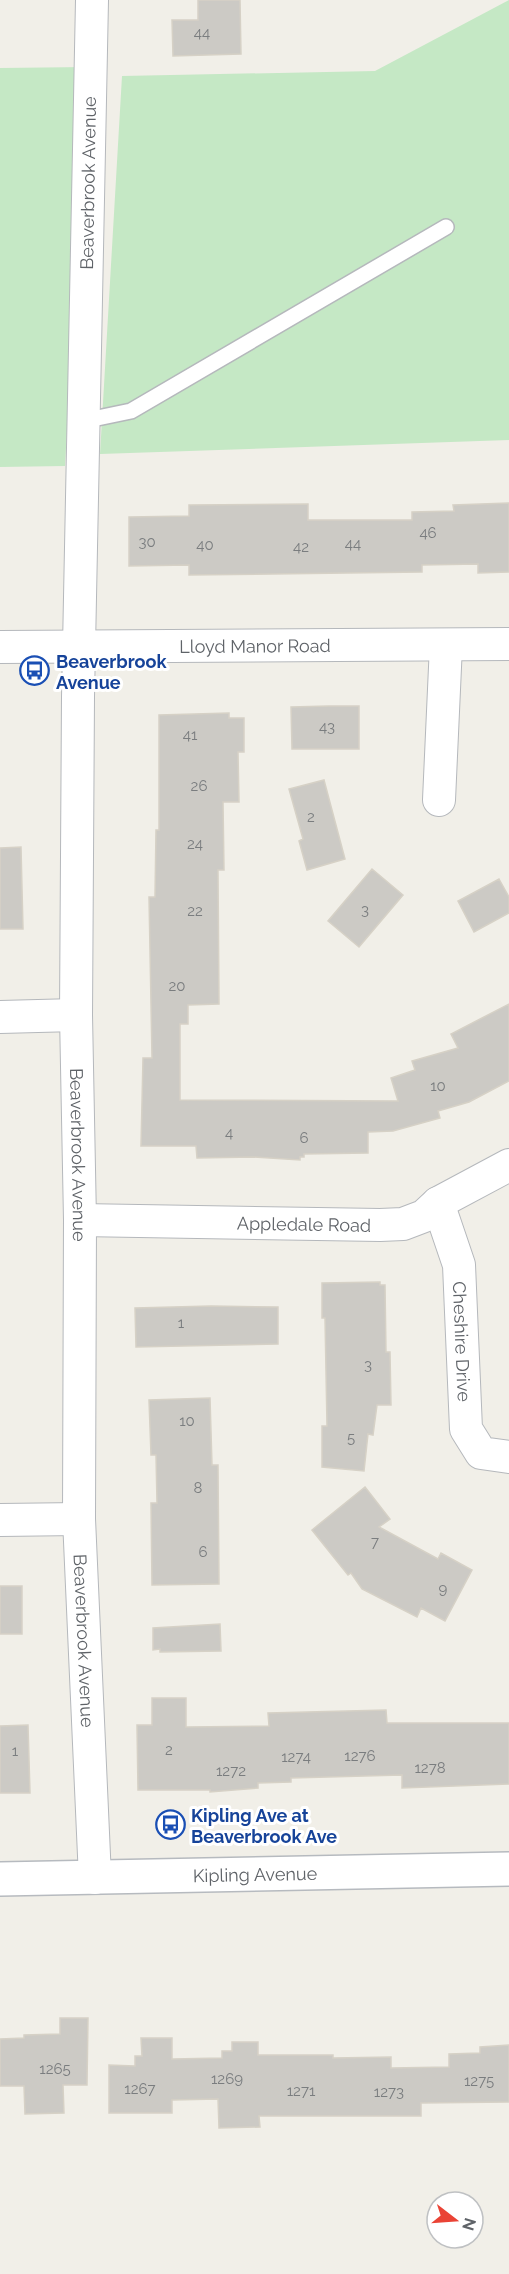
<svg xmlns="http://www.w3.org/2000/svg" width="509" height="2274" viewBox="0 0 509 2274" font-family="Raleway,sans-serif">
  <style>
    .green { fill: #c5e8c5 }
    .building { fill: #cccac5; stroke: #d6d1c6; stroke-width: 1.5 }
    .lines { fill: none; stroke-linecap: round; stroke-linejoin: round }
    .lane-casing { stroke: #b5b8bc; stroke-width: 18 }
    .street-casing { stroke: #b5b8bc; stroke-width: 34 }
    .secondary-casing { stroke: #b6babf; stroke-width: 36 }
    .lane { stroke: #fff; stroke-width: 15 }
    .street { stroke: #fff; stroke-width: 32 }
    .secondary { stroke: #fff; stroke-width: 33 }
    .labels { text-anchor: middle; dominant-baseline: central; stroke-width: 6; stroke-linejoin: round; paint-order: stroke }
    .number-label { font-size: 15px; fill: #7a7d7f }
    .street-label { font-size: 18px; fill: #5f6368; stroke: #fff }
    .transit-label { font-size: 18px; font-weight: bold; fill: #164399; stroke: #fff; text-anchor: start }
  </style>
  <rect width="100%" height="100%" fill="#f1efe8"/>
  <!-- green -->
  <path class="green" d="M509,0v440l-409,14 22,-378 253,-5z
    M87,67l-22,399 -65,1v-399z"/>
  <!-- building -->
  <path class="building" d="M198,0h42l1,54 -68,2 -1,-36h26z
    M509,503v69l-31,1v-9l-56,1v7l-233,3v-10l-60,1v-49l60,-1v-11l119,-1v16h104v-8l42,-1 -1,-6z
    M329,706h30v43h-67l-1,-42z
    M229,713v5h15v34h-6l1,50h-16l1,68h-6l1,134 -31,1v19h-8v76l218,1 -7,-23 24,-8 -3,-9 46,-13 -7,-14 58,-30v77l-40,21 -31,9 2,7 -47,13 -25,1v21l-64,1v3h-4v3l-46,-3 -57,1 -1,-12h-55l2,-88h9l-3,-161h6l1,-67h3v-115z
    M324,780l21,79 -38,11 -8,-29 4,-2 -14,-50z
    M21,847l2,82h-23v-81z
    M372,869l31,26 -44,52 -31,-26z
    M499,879l10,18v16l-35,19 -16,-31z
    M380,1282v3h5l1,67h4l1,53h-14l-4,30 -5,-1 -4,37 -42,-4v-41h5l-2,-108h-3v-35z
    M211,1306l67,1v37l-142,3 -1,-39z
    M210,1398l2,67h6l1,119 -67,1 -1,-82h6l-1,-48h-5l-2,-55z
    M365,1487l25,32 -11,8 59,32 3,-6 31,17 -27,51 -24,-13 -4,9 -55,-28 -11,-16 -3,2 -36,-45z
    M0,1586h22v48h-22z
    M220,1624l1,27 -61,1v-3l-7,1v-22z
    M152,1698h34v29l83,-1 -1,-13 118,-3 1,13h122v61l-107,4v-13l-111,3v4l-33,1v5l-48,4v-2h-72l-1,-65h15z
    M28,1725l2,68h-30v-67z
    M60,2018h28l-1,67h-24l1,28 -39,1 -1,-28h-24v-47l24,-1v-3l36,-1z
    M141,2038h31v21l50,-1v-7h10v-9h26v13h75v3l58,-1v11l58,-1v-13l31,-1v-6l29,-2v57l-88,1v13h-162l1,11 -41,1 -1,-29 -46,1v13h-63v-48l26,1v-10h7z"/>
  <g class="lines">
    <defs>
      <path id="lane" d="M83,421l48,-10 315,-184"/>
      <g id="street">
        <path id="s1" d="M92,0l-14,697 -2,318 4,205 -1,299 16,359"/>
        <path id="s2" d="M0,647l509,-3"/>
        <path d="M439,800l7,-155"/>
        <path d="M0,1017l76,-2"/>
        <path id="s3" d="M438,1203l21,62 7,164 15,24 28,4"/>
        <path id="s4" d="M80,1220l300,5 23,-1 21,-8 14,-13 71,-38"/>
        <path d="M0,1520l79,-1"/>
      </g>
      <g id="secondary">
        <path id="s5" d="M0,1879l509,-10"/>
      </g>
    </defs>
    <!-- lane casing -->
    <use href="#lane" class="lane-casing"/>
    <!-- street casing -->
    <use href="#street" class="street-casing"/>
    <!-- secondary casing -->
    <use href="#secondary" class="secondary-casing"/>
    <!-- lane -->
    <use href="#lane" class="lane"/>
    <!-- street -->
    <use href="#street" class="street"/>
    <!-- secondary -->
    <use href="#secondary" class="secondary"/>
  </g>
  <!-- icons -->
  <defs>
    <symbol id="bus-ring" viewBox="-11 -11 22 22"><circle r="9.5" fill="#fff" stroke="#1a4fb4" stroke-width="1.5"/><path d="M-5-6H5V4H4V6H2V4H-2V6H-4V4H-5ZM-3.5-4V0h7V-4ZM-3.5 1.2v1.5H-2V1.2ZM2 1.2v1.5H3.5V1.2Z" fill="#1a4fb4"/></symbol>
  </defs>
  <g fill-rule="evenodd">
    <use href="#bus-ring" x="18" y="654" width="33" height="33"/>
    <use href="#bus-ring" x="154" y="1808" width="33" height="33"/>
  </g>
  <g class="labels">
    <!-- number labels -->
    <g class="number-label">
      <text x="202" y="33">44</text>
      <text x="428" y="533">46</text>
      <text x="147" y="542">30</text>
      <text x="353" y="544">44</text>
      <text x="205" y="545">40</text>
      <text x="301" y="547">42</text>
      <text x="327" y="727">43</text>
      <text x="190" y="735">41</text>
      <text x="199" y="786">26</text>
      <text x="311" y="817">2</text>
      <text x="195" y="844">24</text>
      <text x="365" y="910">3</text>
      <text x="195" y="911">22</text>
      <text x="177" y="986">20</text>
      <text x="438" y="1086">10</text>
      <text x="229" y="1133">4</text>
      <text x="304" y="1138">6</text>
      <text x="181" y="1323">1</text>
      <text x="368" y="1365">3</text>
      <text x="187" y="1421">10</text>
      <text x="351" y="1438">5</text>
      <text x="198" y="1488">8</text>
      <text x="375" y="1542">7</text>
      <text x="203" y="1552">6</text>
      <text x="443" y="1589">9</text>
      <text x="169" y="1750">2</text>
      <text x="15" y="1751">1</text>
      <text x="360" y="1756">1276</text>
      <text x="296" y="1757">1274</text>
      <text x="430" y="1768">1278</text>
      <text x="231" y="1771">1272</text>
      <text x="55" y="2069">1265</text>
      <text x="227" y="2079">1269</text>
      <text x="479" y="2081">1275</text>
      <text x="140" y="2089">1267</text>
      <text x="301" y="2091">1271</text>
      <text x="389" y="2092">1273</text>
    </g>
    <!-- street labels -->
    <g class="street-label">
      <text transform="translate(88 183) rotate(-89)">Beaverbrook Avenue</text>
      <text stroke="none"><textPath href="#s2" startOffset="255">Lloyd Manor Road</textPath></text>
      <text stroke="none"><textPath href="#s1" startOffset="1155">Beaverbrook Avenue</textPath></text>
      <text stroke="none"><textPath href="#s4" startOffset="224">Appledale Road</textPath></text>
      <text stroke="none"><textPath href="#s3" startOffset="142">Cheshire Drive</textPath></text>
      <text stroke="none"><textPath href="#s1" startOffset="1641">Beaverbrook Avenue</textPath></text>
      <text stroke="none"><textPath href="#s5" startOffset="255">Kipling Avenue</textPath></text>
    </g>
    <!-- transit labels -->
    <g class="transit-label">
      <text x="56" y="661">Beaverbrook<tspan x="56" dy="21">Avenue</tspan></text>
      <text x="191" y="1815">Kipling Ave at<tspan x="191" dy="21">Beaverbrook Ave</tspan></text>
    </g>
  </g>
  <!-- north arrow -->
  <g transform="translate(455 2220) rotate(107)"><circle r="28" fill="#ffffff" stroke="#bfc1c3" stroke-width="1.5"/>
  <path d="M0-4.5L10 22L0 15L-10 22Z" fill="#ea4335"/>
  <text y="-9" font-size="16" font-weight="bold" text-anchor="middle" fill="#5f6368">N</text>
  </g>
</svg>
